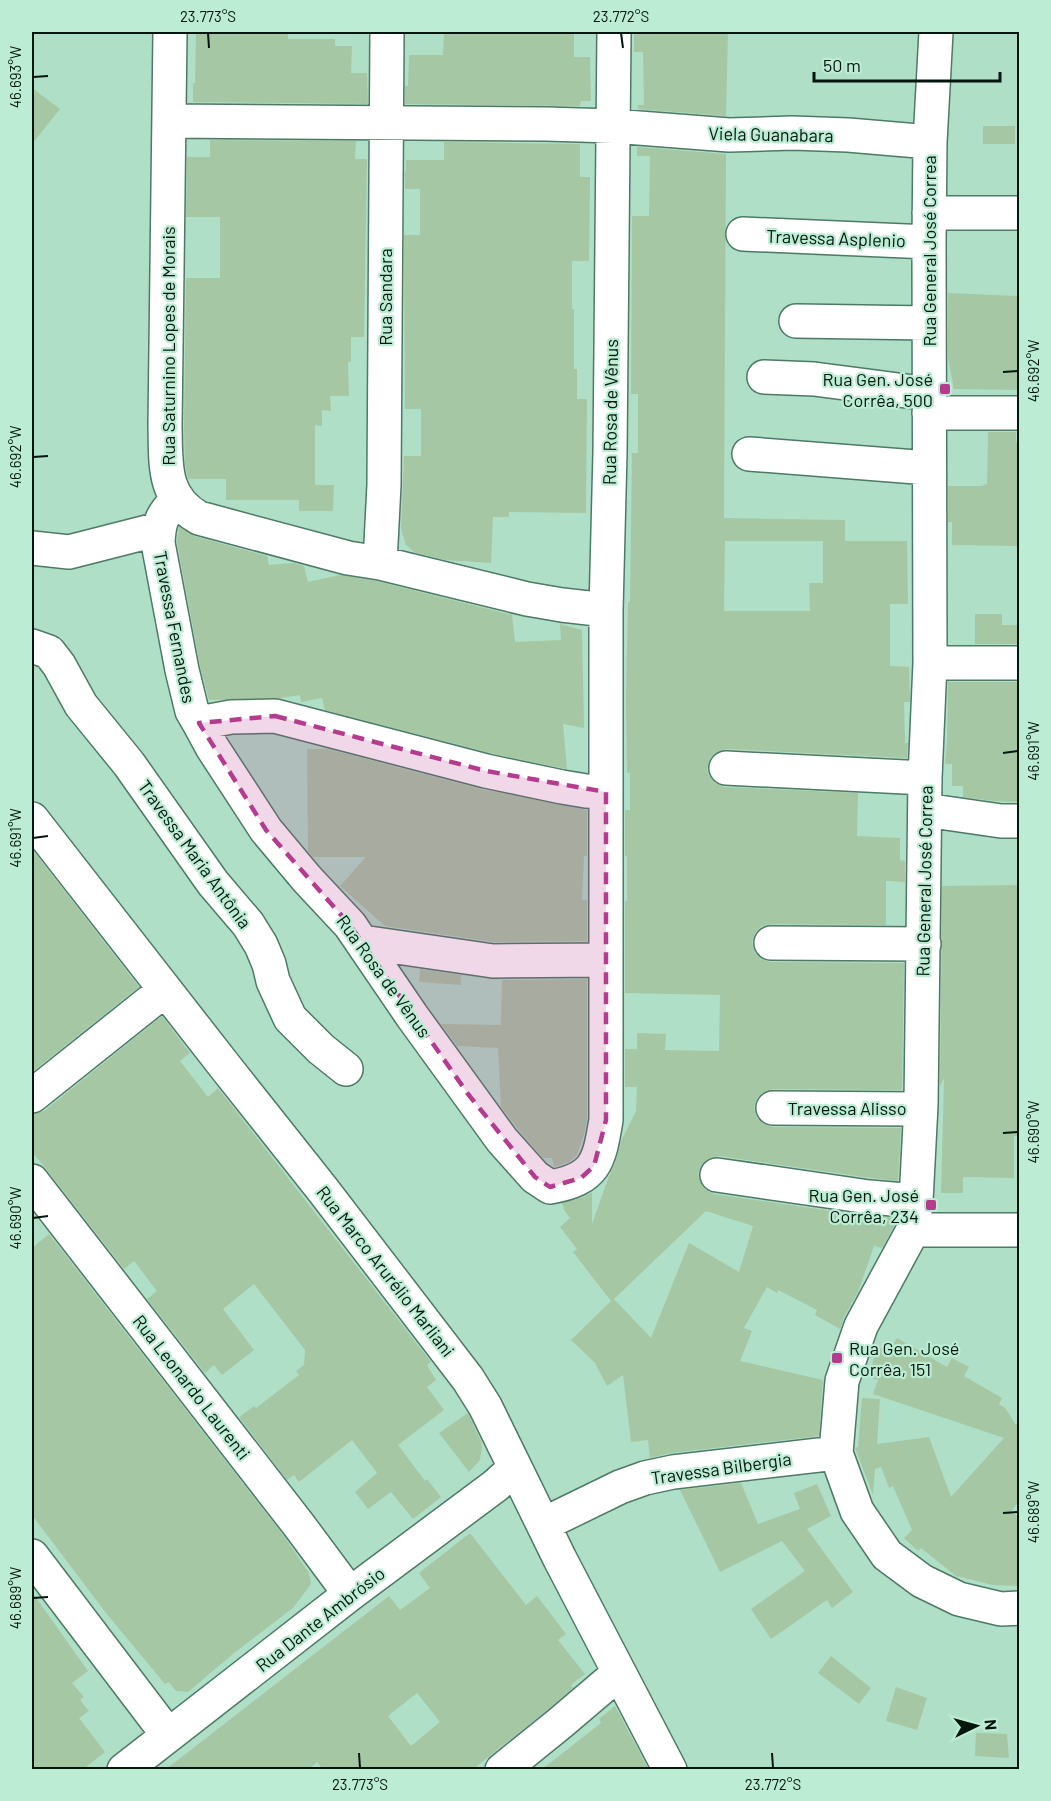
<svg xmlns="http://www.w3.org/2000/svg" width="1051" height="1801" viewBox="0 0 1051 1801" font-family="Barlow,sans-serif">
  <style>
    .building { fill: #a6c7a4; fill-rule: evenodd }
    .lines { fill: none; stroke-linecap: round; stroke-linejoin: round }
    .minor-casing { stroke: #4d7a65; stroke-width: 36 }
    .minor { stroke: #fff; stroke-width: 33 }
    .marked { fill: #b53b8e; fill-opacity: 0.2; stroke: #b53b8e; stroke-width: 4.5; stroke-dasharray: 12 8; stroke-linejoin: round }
    .ticks { fill: none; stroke: #04160e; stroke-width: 2 }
    .poi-dot { fill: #b53b8e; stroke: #bcedd4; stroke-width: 2 }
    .labels { text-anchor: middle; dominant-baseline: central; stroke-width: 4.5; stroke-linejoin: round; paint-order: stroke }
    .street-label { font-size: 18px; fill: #04160e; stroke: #bcedd4 }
    .poi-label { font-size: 18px; fill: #04160e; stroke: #bcedd4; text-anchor: end }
    .neatline { fill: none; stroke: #04160e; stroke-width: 2 }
    .ticks-label { font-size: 15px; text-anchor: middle; fill: #04160e }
  </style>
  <rect width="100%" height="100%" fill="#afdfc7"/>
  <!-- building -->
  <path class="building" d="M196,32h92v7h47v7h17l-1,27h16l1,31 -175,-2v-19h2z
    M444,32h130v25h16l1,44h-10l-1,5 -175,-2v-18h3l1,-31h34z
    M634,32h94l-2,84 -88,-7v-4h6l-1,-53h-9z
    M32,88l28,21 -28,35z
    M983,126h32v18h-32z
    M210,140l146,1 -1,18h12l-3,178h-13v25h-3l1,34h-19l1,15 -9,-1v16l-7,-1v60h19l-1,26h-34v-11h-73v-21h-38l-3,-15 -1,-38 2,-148h34v-61h-34l1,-60h23z
    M444,142l136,2v33h10l-1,84h-17v48h2v60h3v30h10l-1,114 -77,-1v5h-16l-2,46 -46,-3 -31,-8 -8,-7 -5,-16 3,-73h17v-47h-16l-1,-174h16v-46h-15v-18h1v-11h38z
    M637,147l89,7 -2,364 121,2v21h62l1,63h-18v62l19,1 1,35h-6l1,41h3l-1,15 -180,-9 -10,3 -7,6 -3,10 2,8 6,7 9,4 134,6 -1,43 43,2v22l5,1v21l-19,-1v44l-115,-1 -9,2 -7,7 -3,10 3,10 6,6 10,3 133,1 -2,127 -129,-1 -10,3 -6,6 -3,9 3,11 7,6 9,3 128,1 -3,53 -27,-3 -152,-22 -9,2 -8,6 -4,9 2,9 6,8 8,4 152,22 29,2v6l-13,24 -8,-2 -16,46 -14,25 -4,12 -25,-14 2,-5 -39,-20 -1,3 -10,-6 -23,41 8,3 -12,30 83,19 -4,56 -148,17 -21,5 -2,-18 -17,2 -8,-67 -16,11 -12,-23 -24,-23 40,-39 -38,-49 4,-3 -17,-22 10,-9 -6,-8 -2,-7 22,-6 8,-5v32l17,-48 6,-13 7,-24 14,-28 1,-24h-12v-38h12v-16l29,1 -1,16 54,1 1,-56 -95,-2v-92h2v-45h-2v-46h5v-37h-3l-1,-74 2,-97h2l2,-149h6v-59h-7l1,-178h17l1,-60h-13zM725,541h98v42h-14l1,28h-86zM706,1211l47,15 -14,46 -50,-29 -38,95 -37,-39z
    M948,293l72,3v94l-66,-1 -6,-31z
    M988,432h28v10h4v104l-68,-1v-23h-4v-36h35v-1l4,-1z
    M179,527l15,9 73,20 2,9 25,-2 10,3 4,16 32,-7 36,6 136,34 3,27 46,-2 -1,-16 22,6 2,98 -21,-4 4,45 -77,-16 -165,-43 -3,-12 -21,4 -1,-7 -19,3 -72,2 -9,-34 -23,-124z
    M975,614h27v11h18v19h-45z
    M948,682h72l-2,79h2v22h-3v19l-22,-1 -32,-4v-11h-11v-22h-7l2,-22z
    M307,749h21l153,40 106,21v46h-3l-2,44h5v41l-93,1 -109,-16 -45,-40 26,-29h-53l-5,-6z
    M32,849l107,138 -107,85z
    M1020,885v251h-6v42l-51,-1v16h-22l3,-115 -4,8 2,-200z
    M420,969l41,6v10l-42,-3z
    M587,979v139l-2,13 -8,24 -8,7 -15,5 -2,-9h-9l-26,-30 -16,-21 -3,-59 -41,-2 -16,-22 60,1 1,-45z
    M162,1016l28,37 -10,8 28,36 10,-9 213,274 -4,3 9,15 -9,7 17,23 -46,35 27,36 2,-2 14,18 -28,22 -22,-27 -23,17 -13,-17 22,-19 -25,-33 -53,42 -5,-7 -7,5 -48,-63 15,-11 2,2 43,-33 -3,-4 8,-6 1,-15 -51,-66 -31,25 31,41 -32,25 -8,-10 -9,8 -58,-74 10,-8 -23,-30 -10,8 -77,-99 -15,-18v-38l12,-3z
    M49,1234l234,301 26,38 2,11 -18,24 -59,45 -46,39 -12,-1 -7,-9 -4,2 -59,-71 -74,-98v-149l1,-2 -1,-1v-115z
    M897,1338l50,29 5,-9 17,9 -5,9 38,22 -3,6 7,5 10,16 4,-4v78l-9,13 9,5v69l-27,-1 -37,-9 -35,-28 -3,3 -14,-13 8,-8 -19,-44 -4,2 -8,-21 -6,2 -2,26 -18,-47 3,-1 4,-49 18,1 -3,45 52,-7 22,60 53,-59 -131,-44 5,-14 -10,-3 10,-31 11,7z
    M468,1413l13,28 1,6 -2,13 -11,12 -30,-39z
    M741,1483l17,41 42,-15 -6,-16 23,-9 14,32 -24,13 46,63 -21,16 -5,-8 -56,39 -20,-30 54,-38 -23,-30 -62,31 -40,-82z
    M470,1533l56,72 11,-9 29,38 -8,6 27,34 -14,11 2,3 -26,22 -75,60h-149l-6,-8 -9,8h-143l224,-174 11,14 30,-22 -11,-15zM417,1693l23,29 -29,24 -23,-30z
    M32,1592l56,79 -16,12 12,14 -4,3 9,11 -10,7 26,34 -23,18h-50z
    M831,1656l40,32 -12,16 -41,-31z
    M896,1687l31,11 -10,32 -31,-9z
    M615,1706l34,64h-108l60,-47 -2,-4z
    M976,1733l31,1 2,24 -34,-2z"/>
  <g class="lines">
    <defs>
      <path id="minor" d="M170,32l-5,394c1,38 -3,71 34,92l149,40 32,5 147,36 35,6 44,5
        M936,32l-6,110 -1,100 1,421 -5,115 -4,327 -5,96 -3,29 -52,96 -19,55 -6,72 21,58 30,44 35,26 37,18 42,10 19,-1
        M169,121l377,3 67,2 116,9 63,-2 56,2 82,7
        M929,213h91
        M743,234l186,8
        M796,321l132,2
        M764,377l50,2 115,15
        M929,413h91
        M749,454l180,14
        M177,499c-15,17 -18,21 -19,44l24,127 10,41 7,12
        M32,548l37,4 90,-23
        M380,563l4,-78 3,-453
        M32,646l17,6 10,13 22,40 48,59 84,119 35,41 13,21 8,19 4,17 17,37 31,31 25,20
        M930,663h90
        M726,768l199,10
        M606,792v328c-7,42 -10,59 -56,67l-15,-10 -33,-37 -90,-124 -62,-91 -43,-46 -41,-49 -54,-83 -13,-24 32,-6 44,-1 211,55 76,16 24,4 20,1v-182l4,-157 4,-421
        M925,810l76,11h19
        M32,819l195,250 96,121 145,189 17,27 75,153 110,211
        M362,942l131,19 113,-1
        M771,943l153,1
        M32,1096l133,-106
        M773,1108l142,1 6,-4
        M717,1175l152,22 47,4
        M32,1181l266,343 52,70
        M913,1230h107
        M544,1524l76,-37 25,-9 28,-6 163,-19
        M32,1556l136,179
        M124,1770l226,-176 145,-108 20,-18
        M502,1770l57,-46 60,-51"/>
    </defs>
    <!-- minor casing -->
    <use href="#minor" class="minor-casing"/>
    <!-- minor -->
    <use href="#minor" class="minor"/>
  </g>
  <!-- marked area -->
  <path class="marked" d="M275,716l211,55 120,21v328l-12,46 -13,12 -31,9 -15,-10 -67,-83 -118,-169 -84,-95 -67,-107z"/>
  <!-- ticks -->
  <path class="ticks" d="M208,33l1,15M621,33l2,15M33,77l15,-1M1003,372l15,-1M33,457l15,-1M1003,753l15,-2M33,838l15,-2M1003,1133l15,-1M33,1218l15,-2M1003,1513l15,-1M33,1598l15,-1M359,1753l1,15M772,1753l1,15"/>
  <!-- markers -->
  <g class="poi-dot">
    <rect x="939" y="383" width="12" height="12" rx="3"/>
    <rect x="925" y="1199" width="12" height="12" rx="3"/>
    <rect x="831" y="1352" width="12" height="12" rx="3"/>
  </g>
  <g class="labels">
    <!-- street labels -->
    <g class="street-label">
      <text transform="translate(771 134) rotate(1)">Viela Guanabara</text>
      <text transform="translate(836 238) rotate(2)">Travessa Asplenio</text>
      <text transform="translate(929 251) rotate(-90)">Rua General José Correa</text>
      <text transform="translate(385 297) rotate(-90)">Rua Sandara</text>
      <text transform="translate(168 346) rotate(-90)">Rua Saturnino Lopes de Morais</text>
      <text transform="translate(610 412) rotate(-89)">Rua Rosa de Vênus</text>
      <text transform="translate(175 627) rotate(79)">Travessa Fernandes</text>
      <text transform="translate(195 854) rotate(54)">Travessa Maria Antônia</text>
      <text transform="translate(924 881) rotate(-89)">Rua General José Correa</text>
      <text transform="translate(384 976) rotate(54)">Rua Rosa de Vênus</text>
      <text x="847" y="1108">Travessa Alisso</text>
      <text transform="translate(386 1271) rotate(52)">Rua Marco Arurélio Marliani</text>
      <text transform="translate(192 1387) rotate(52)">Rua Leonardo Laurenti</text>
      <text transform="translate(721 1468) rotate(-8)">Travessa Bilbergia</text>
      <text transform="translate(320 1619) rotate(-38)">Rua Dante Ambrósio</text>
    </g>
    <!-- poi labels -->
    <g class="poi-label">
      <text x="933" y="379">Rua Gen. José<tspan x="933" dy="21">Corrêa, 500</tspan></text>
      <text x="919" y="1195">Rua Gen. José<tspan x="919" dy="21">Corrêa, 234</tspan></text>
      <text x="849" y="1348" text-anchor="start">Rua Gen. José<tspan x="849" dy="21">Corrêa, 151</tspan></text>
    </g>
  </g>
  <!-- border -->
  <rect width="1051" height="1801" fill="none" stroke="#bcedd4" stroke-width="66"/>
  <!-- north arrow -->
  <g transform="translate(976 1726) rotate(85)" stroke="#bcedd4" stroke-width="4.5" paint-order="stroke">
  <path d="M0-4.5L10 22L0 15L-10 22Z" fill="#04160e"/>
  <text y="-9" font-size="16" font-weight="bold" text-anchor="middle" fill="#04160e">N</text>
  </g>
  <!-- scale -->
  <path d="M814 72v9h186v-9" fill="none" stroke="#04160e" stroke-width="3"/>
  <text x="823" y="72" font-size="18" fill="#04160e" stroke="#bcedd4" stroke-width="4.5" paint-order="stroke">50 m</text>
  <rect x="33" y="33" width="985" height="1735" class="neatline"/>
  <g class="ticks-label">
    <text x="208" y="22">23.773°S</text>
    <text x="621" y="22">23.772°S</text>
    <text transform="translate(16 77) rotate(-90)" y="5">46.693°W</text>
    <text transform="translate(1034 371) rotate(-90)" y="5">46.692°W</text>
    <text transform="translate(16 457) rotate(-90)" y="5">46.692°W</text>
    <text transform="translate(1034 751) rotate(-90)" y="5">46.691°W</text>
    <text transform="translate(16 838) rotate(-90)" y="5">46.691°W</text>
    <text transform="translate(1034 1132) rotate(-90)" y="5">46.690°W</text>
    <text transform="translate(16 1218) rotate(-90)" y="5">46.690°W</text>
    <text transform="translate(1034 1512) rotate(-90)" y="5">46.689°W</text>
    <text transform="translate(16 1598) rotate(-90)" y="5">46.689°W</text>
    <text x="360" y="1790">23.773°S</text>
    <text x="773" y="1790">23.772°S</text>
  </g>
</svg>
